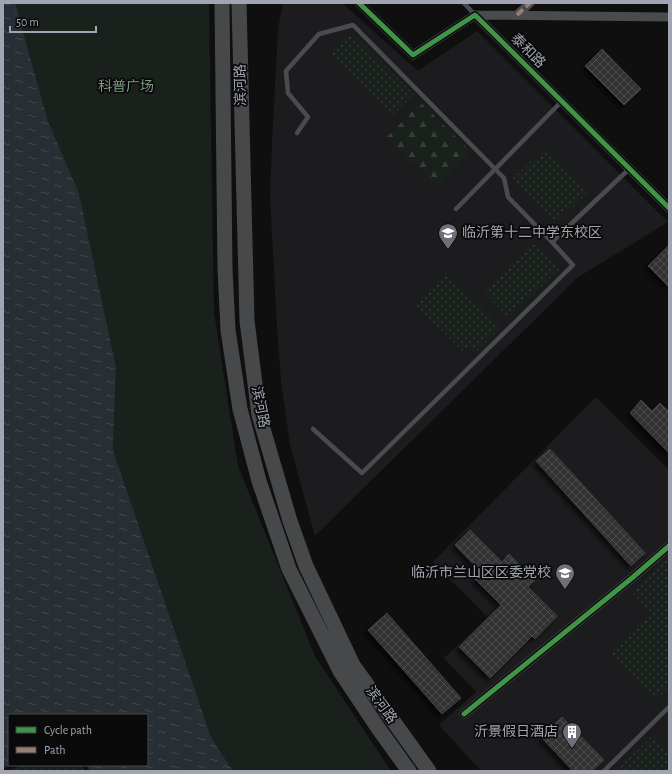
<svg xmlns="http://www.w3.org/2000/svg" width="672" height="774" viewBox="0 0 672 774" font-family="'Alegreya Sans','Noto Sans SC',sans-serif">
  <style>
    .built { fill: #1c1c1e }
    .grass { fill: url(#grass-dots) }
    .forest { fill: url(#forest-firs) }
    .green { fill: #1a201b }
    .water { fill: url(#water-ripples) }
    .building { fill: url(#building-cross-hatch); stroke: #3f4044; filter: url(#shadow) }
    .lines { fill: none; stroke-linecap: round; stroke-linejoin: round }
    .lane { stroke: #4a4b4f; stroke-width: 4.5 }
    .street { stroke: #4a4b4f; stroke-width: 9 }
    .primary { stroke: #46484a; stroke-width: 15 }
    .quiet { stroke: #9b7d72; stroke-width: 4; stroke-dasharray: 8 4; stroke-linecap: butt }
    .cycleway-casing { stroke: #0a0a0b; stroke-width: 8 }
    .cycleway { stroke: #419447; stroke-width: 5 }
    .labels { text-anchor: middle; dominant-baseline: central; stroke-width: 3.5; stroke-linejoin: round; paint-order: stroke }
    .street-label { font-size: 14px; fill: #a1a5b1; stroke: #0a0a0b }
    .park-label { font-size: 14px; fill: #789b7b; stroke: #0a0a0b }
    .poi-label { font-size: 14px; fill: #a1a5b1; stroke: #0a0a0b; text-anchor: end }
  </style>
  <defs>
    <pattern id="grass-dots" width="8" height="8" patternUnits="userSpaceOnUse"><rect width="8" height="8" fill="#1a201b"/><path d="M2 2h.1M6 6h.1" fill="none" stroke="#383d3a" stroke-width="1.8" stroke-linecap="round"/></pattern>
    <pattern id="forest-firs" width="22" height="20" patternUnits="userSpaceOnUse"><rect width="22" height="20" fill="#1a201b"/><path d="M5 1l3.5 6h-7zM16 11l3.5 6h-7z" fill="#383d3a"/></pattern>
    <pattern id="water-ripples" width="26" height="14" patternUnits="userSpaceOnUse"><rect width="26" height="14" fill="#272e34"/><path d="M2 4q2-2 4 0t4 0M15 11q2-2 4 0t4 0" fill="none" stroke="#43494f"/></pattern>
    <pattern id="building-cross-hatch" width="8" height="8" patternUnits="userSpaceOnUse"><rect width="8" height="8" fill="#303032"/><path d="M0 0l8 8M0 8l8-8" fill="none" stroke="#4b4b4d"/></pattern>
    <filter id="shadow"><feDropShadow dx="-3.5" dy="3.5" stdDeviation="2" flood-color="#0009"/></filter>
  </defs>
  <rect width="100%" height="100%" fill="#0f0f10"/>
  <!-- built -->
  <path class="built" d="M283,3h59l76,68 59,-40 191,191 -91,56 -262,258 -25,-91 -9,-64 -4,-54 -7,-130 2,-55 6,-113z
    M596,397l73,73v301h-188l-42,-46 37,-33 -32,-34 43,-41 -54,-55z"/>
  <!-- grass -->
  <path class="grass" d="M353,34l61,60 -21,21 -64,-63 17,-16z
    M546,148l42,44 -33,31 -42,-45z
    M536,243l24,26 -52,48 -24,-26z
    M446,272l55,54 -26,27 -7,-6 -5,4 -48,-47z
    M669,556v131l-14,13 -46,-48 42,-40 -19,-20z
    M653,735l16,17v19h-51l1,-3z
    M23,765h59l3,6h-78z"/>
  <!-- forest -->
  <path class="forest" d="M421,103l50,49 -35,35 -50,-49z"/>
  <!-- green -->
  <path class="green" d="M16,3h193l5,309 24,154 77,190 76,115h-158l-22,-34 -98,-287 3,-83 -37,-174 -31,-72 -31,-111z"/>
  <!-- water -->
  <path class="water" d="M3,3h13l1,7 31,111 31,72 37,174 -3,83 98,287 22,34h-143l-4,-6h61v-50h-138v50h2l-7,3 -1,3z"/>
  <!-- building -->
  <path class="building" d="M602,49l39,40 -17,16 -39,-39z
    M669,245v42l-21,-21z
    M641,400l11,11 8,-8 9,9v41l-39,-40z
    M550,449l95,104 -14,13 -95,-105z
    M470,530l32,32 7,-8 26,26 -7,7 29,29 -22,23 -3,-3 -42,42 -31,-31 42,-42 -26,-26 6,-7 -26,-27z
    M387,613l74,85 -19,16 -74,-84z
    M562,717l42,43 -12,11h-19l-32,-34z"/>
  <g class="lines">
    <!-- lane -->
    <path class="lane" d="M464,3l11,12
      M297,133l11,-16 -20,-24 -2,-22 33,-37 34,-9 151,153 4,19 44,45 21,23 -211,208 -49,-44
      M456,209l106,-108
      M552,242l77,-73
      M604,771l65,-64"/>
    <!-- street -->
    <path class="street" d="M359,3l54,52 62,-40 194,193
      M475,15l194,2
      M517,15l13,-12
      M464,714l168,-136 37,-32"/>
    <!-- primary -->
    <path class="primary" d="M222,3l3,266 3,61 12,79 19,72 30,88 51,102 38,57 31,43
      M239,3l8,318 12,94 31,106 16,45 47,99 76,106"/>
    <!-- quiet -->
    <path class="quiet" d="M517,15l13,-12"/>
    <defs>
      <path id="cycleway" d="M359,3l54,52 62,-40 194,193
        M464,714l168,-136 37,-32"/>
    </defs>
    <!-- cycleway casing -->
    <use href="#cycleway" class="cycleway-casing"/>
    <!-- cycleway -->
    <use href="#cycleway" class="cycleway"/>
  </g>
  <!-- icons -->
  <defs>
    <symbol id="school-pin" viewBox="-11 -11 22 30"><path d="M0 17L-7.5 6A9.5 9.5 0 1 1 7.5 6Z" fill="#6e7079" stroke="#0a0a0b"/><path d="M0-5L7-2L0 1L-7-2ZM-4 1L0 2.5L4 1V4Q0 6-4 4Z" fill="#fff"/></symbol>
    <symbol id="building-pin" viewBox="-11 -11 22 30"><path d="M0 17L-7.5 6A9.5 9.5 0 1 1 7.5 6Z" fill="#6e7079" stroke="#0a0a0b"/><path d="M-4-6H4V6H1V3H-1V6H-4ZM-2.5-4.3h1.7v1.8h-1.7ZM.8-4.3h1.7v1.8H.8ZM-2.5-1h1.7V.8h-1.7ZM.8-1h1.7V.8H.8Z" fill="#fff"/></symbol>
  </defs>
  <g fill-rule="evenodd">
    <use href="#school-pin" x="437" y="222" width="22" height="30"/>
    <use href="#school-pin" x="554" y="562" width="22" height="30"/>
    <use href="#building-pin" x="561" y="721" width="22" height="30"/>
  </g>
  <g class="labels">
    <!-- street labels -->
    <g class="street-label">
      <text transform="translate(528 51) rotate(45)">泰和路</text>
      <text transform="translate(241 85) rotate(-91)">滨河路</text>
      <text transform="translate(260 407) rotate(79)">滨河路</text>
      <text transform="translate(381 705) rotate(54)">滨河路</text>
    </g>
    <!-- park labels -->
    <g class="park-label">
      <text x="126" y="87">科普广场</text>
    </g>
    <!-- poi labels -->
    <g class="poi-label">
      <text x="462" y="233" text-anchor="start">临沂第十二中学东校区</text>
      <text x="551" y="573">临沂市兰山区区委党校</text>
      <text x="558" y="732">沂景假日酒店</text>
    </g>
  </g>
  <!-- border -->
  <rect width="672" height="774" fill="none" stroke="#a1a5b1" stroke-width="8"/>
  <!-- legend -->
  <rect x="8" y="714" width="140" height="52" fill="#0a0a0b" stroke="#46484d"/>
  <rect x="16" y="727" width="20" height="6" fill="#419447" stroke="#46484d"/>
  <text x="44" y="734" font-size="12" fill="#a1a5b1">Cycle path</text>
  <rect x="16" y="747" width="20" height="6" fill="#9b7d72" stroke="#46484d"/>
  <text x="44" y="754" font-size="12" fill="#a1a5b1">Path</text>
  <!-- scale -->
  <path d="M10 26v6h86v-6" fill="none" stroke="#a1a5b1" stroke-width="2"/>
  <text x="16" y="26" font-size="12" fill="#a1a5b1" stroke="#0a0a0b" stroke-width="3" paint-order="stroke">50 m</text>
</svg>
